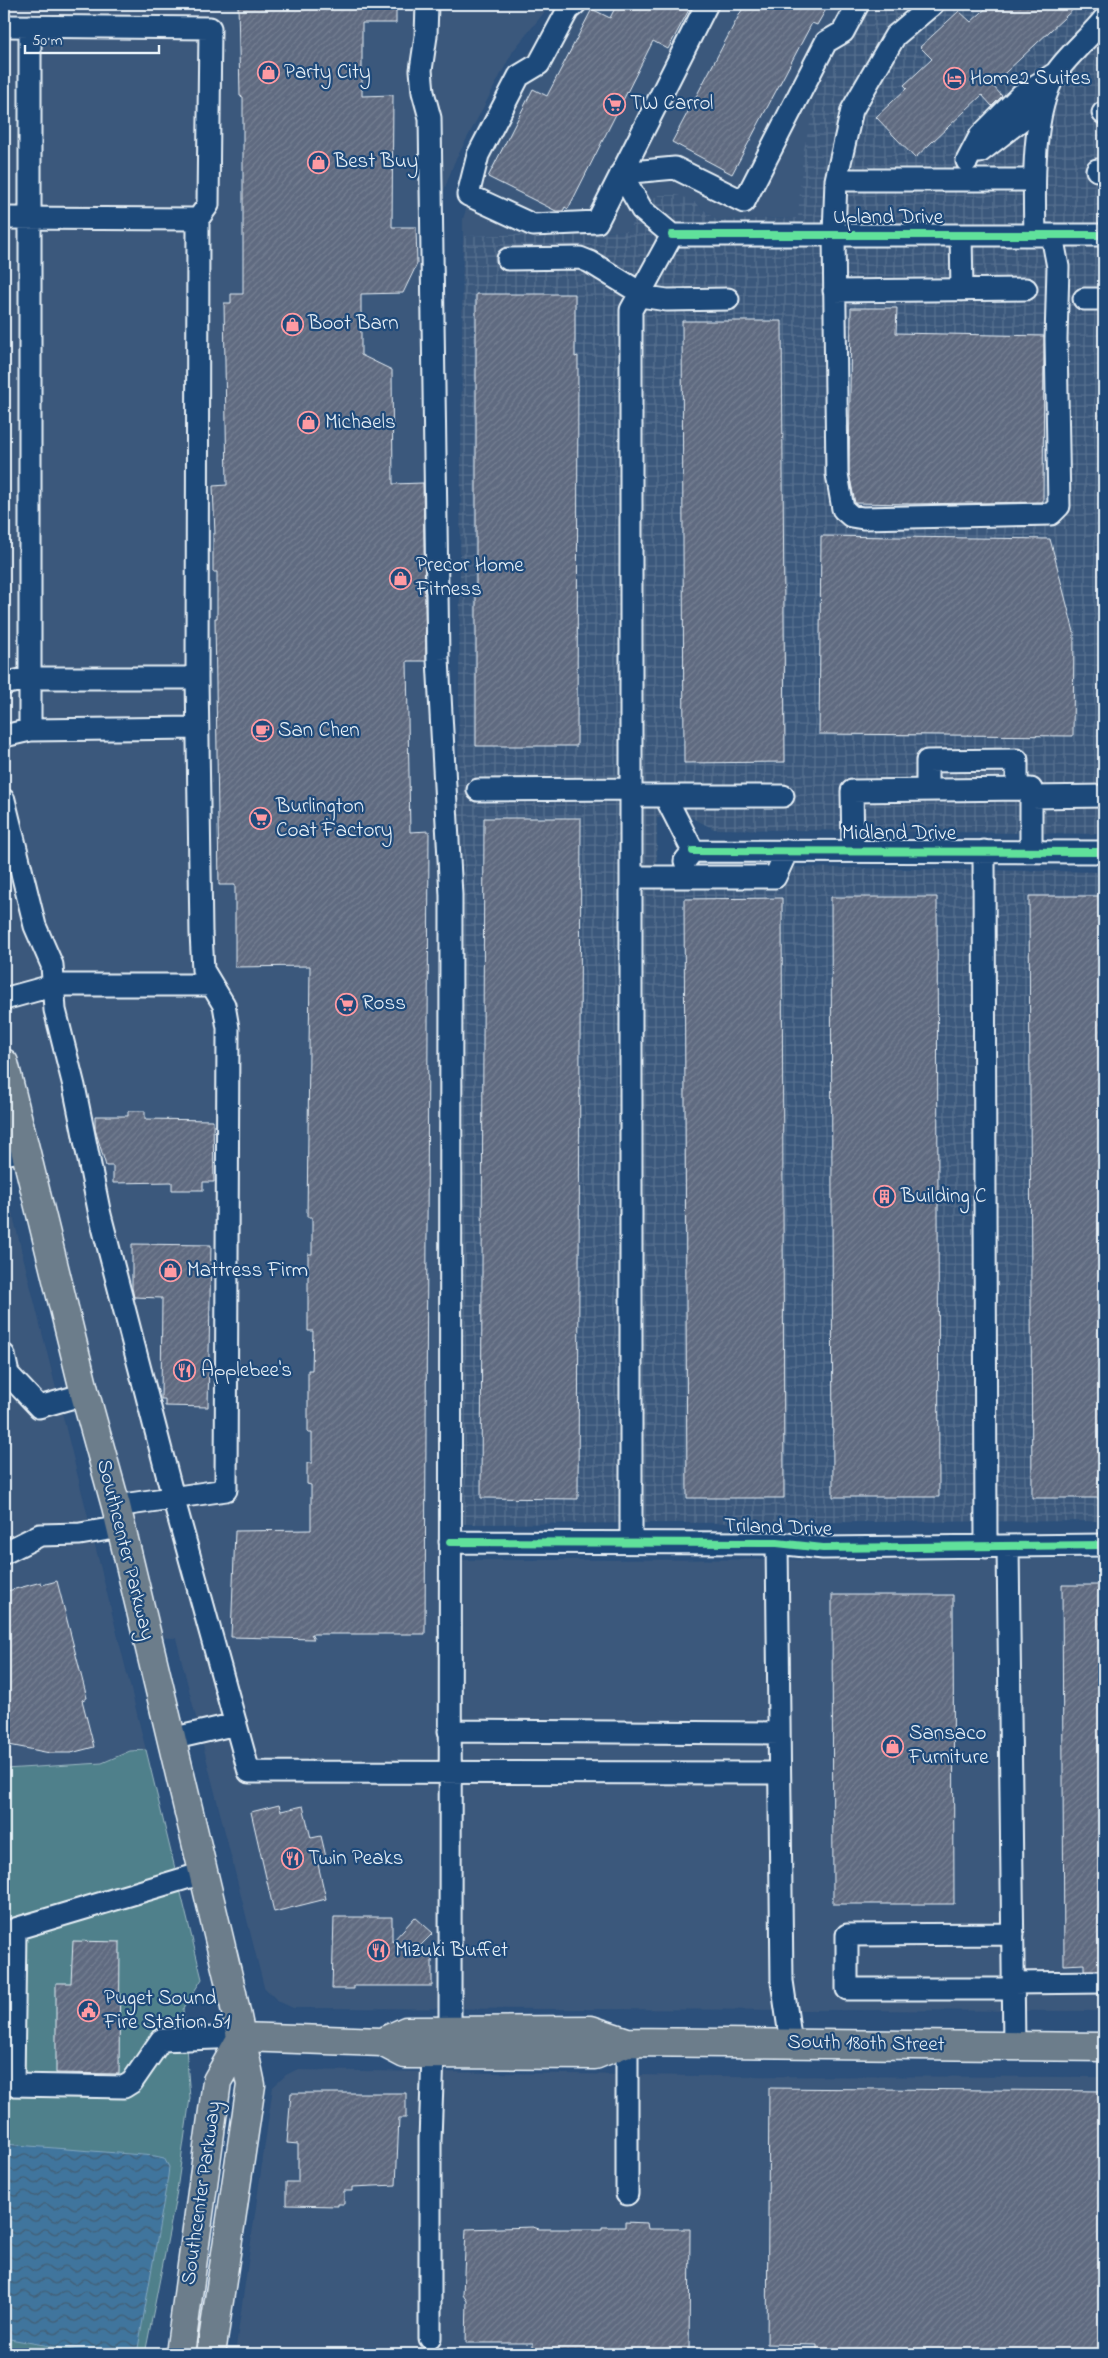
<svg xmlns="http://www.w3.org/2000/svg" width="1108" height="2358" viewBox="0 0 1108 2358" font-family="'Indie Flower',sans-serif">
  <style>
    .built { fill: #3b587c }
    .industrial { fill: url(#industrial-grid) }
    .green { fill: #4f808b; stroke: #9cb8c2 }
    .water { fill: url(#water-waves); stroke: #83a7c1 }
    .building { fill: url(#building-hatch); stroke: #e8f1f8 }
    .lines { fill: none; stroke-linecap: round; stroke-linejoin: round }
    .minor-casing { stroke: #e8f1f8; stroke-width: 25 }
    .major-casing { stroke: #e8f1f8; stroke-width: 31 }
    .minor { stroke: #1f4a7a; stroke-width: 21 }
    .major { stroke: #6c7d8b; stroke-width: 28 }
    .cycleway-casing { stroke: #1f4a7a; stroke-width: 11 }
    .cycleway { stroke: #60e19b; stroke-width: 8 }
    .labels { text-anchor: middle; dominant-baseline: central; stroke-width: 4.5; stroke-linejoin: round; paint-order: stroke }
    .poi-label { font-size: 21px; fill: #e8f1f8; stroke: #1f4a7a; text-anchor: start }
    .street-label { font-size: 21px; fill: #e8f1f8; stroke: #1f4a7a }
  </style>
  <defs>
    <pattern id="industrial-grid" width="8" height="8" patternUnits="userSpaceOnUse" patternTransform="scale(1.25)"><rect width="8" height="8" fill="#3b587c"/><path d="M0 4h8M4 0v8" fill="none" stroke="#57708f"/></pattern>
    <pattern id="water-waves" width="16" height="10" patternUnits="userSpaceOnUse" patternTransform="scale(1.25)"><rect width="16" height="10" fill="#40759d"/><path d="M0 5q4-4 8 0t8 0" fill="none" stroke="#435e74"/></pattern>
    <pattern id="building-hatch" width="6" height="6" patternUnits="userSpaceOnUse" patternTransform="scale(1.25)"><rect width="6" height="6" fill="#5f6a80"/><path d="M-1 1l2-2M0 6l6-6M5 7l2-2" fill="none" stroke="#768093"/></pattern>
  </defs>
  <rect width="100%" height="100%" fill="#2c507b"/>
  <filter id="ink" filterUnits="userSpaceOnUse"><feTurbulence type="fractalNoise" baseFrequency=".02" numOctaves="2"/><feDisplacementMap in="SourceGraphic" scale="10" xChannelSelector="R" yChannelSelector="G"/><feConvolveMatrix kernelMatrix="1 2 1 2 8 2 1 2 1" color-interpolation-filters="sRGB"/></filter>
  <g filter="url(#ink)">
    <!-- built -->
    <path class="built" d="M4,4h547l-38,47 -59,112 -11,30 -3,1367 664,-1v452l-811,-3 -15,-7 -14,-14 -88,-349 -29,-1 -143,-571z
      M570,4h303l-26,36 -48,171v7l-83,2 -24,-20 -56,14 -8,17 -165,5v-17l42,-138z
      M4,1180l142,570 -16,1 -28,12 -98,6z
      M296,2070l403,6 405,1v277h-869l38,-267 13,-12z"/>
    <!-- industrial -->
    <path class="industrial" d="M873,4h231v830l-390,-5 -24,-12 -33,1v47l447,7v649l-645,3 -1,-722 5,-566 165,-5 8,-17 12,-13 11,-6h18l15,5 24,20 82,-2 5,-65 14,-58 30,-55z"/>
    <!-- green -->
    <path class="green" d="M146,1750l56,229 -19,30 7,89 -14,99 -31,157h-141v-585l98,-6 28,-12z"/>
    <!-- water -->
    <path class="water" d="M4,2144l151,12 9,2 5,9 -1,9 -31,178h-42l-91,-16z"/>
    <!-- building -->
    <path class="building" d="M238,4h158v19h-34v73l31,-1 -1,132h24l1,37 -14,29 -42,1v61l31,15 1,114 30,-1 3,178h-19l3,171 19,-1 -4,803h-114l3,5 -83,-2 4,-106 76,-1v-45l-4,-1v-21h5v-30h-4v-63h4l1,-39h-5v-77h4v-37h-5l3,-251 -75,1v-82h-16l-4,-267h2v-46h-4v-38h2l-2,-48 14,-1 -3,-182h7v-9h12v-197l-3,-1z
      M617,4h75l-24,45 -15,-8 -85,168 -3,-2 -2,4h-7l-68,-34 45,-88 14,7 45,-87 18,9z
      M745,4h84l-12,21 -5,-2 -80,151 -60,-32z
      M991,4h88l-87,81 10,11 -10,10 -10,-11 -67,63 -39,-41 31,-29 -3,-3 28,-26 -12,-12 39,-36 12,11z
      M476,294h99v63l3,-1 -1,390h-101z
      M851,308h46l-1,25 148,3 -1,166 -132,2 -56,-1 -6,-30z
      M682,321h100l3,441 -101,1z
      M821,536l229,3 24,93 -1,104 -254,-2z
      M484,818h97l-3,681 -97,-1z
      M1029,896h75v602h-72z
      M831,897h106l2,600h-106z
      M782,898l2,600h-97l-3,-599z
      M128,1111h17v8l68,1 1,62h-11v8h-31v-8l-59,1v-17h-7l-11,-37v-13h33z
      M132,1244l79,1 -3,162 -43,-1v-7h-4l1,-101 -28,-1 -2,-9z
      M57,1581l30,117 -5,2 12,47 -23,6h-21l-46,-9v-152l37,-10 1,3z
      M1062,1585h42v385h-20v-6l-20,1z
      M832,1595h121l1,309h-121z
      M279,1805l2,6 22,-5 8,32 10,-2 5,21 -9,3 9,39 -52,13 -23,-100z
      M334,1917h58v25l23,-25 18,16 -24,24 23,-1v30h-78v3h-22z
      M73,1941l47,1 -1,132 -63,-1v-90h15z
      M769,2088l335,3v263h-287v-9l-50,-1z
      M291,2093h115v25h-7l-3,67 -44,2v4h-8v13h-6v2l-52,-1v-23h12v-38l-11,-1z
      M625,2222l22,1 1,6h42l-1,125h-156v-11h-67l1,-42 -4,-6 3,-66 67,-2 6,2h63v-2h23z"/>
    <g class="lines">
      <defs>
        <path id="minor" d="M427,4l-1,32 -5,34 2,22 7,26 8,541 13,236 -1,1138
          M575,4l-7,6 -29,54 -20,12 -41,79 -10,40 65,30 64,-3 110,-218
          M933,4l-38,32 -43,74 -16,70 -2,55 3,239 6,35 8,7 12,2 188,-4 8,-8 -3,-167 2,-72 -6,-32
          M4,26l206,2 -2,177 -10,14 -1,459 4,255 2,37 21,35 4,23 -2,462 -110,16
          M30,26v704
          M1103,113h1
          M980,152l63,-49
          M967,161l13,-25 41,-41 35,-22
          M1097,170h7
          M836,180h198
          M4,218l194,1
          M672,235l-30,-25 -21,-37 54,-5 69,34 82,-160 17,-10 15,-28
          M672,235h432
          M961,235l1,55
          M1035,235c-1,-46 -4,-122 21,-162 12,-18 34,-36 48,-54
          M508,259l72,-1 10,4 57,35 20,3 61,-1
          M834,291l192,-2
          M1084,299h20
          M4,684l25,-6h168
          M4,736l26,-6 167,-2
          M478,790l153,-1
          M927,790v-29l90,-1v29
          M631,796h152
          M665,796l28,55 -8,10
          M1031,797l73,-1
          M4,800l31,126 17,39 3,45 19,76 26,129 73,282 76,275 530,1
          M693,851l411,1
          M853,851l-1,-60 179,-2v63
          M984,851l2,696
          M631,877h144l12,-26
          M4,999l51,-14h156
          M4,1154l21,-4
          M4,1355l4,19 31,33 46,-13
          M450,1542l327,1 46,5 281,-3
          M631,1542v-1232l41,-75
          M777,1543l5,438 9,62
          M1008,1546l6,500
          M4,1553l36,-18 40,-1 41,-7
          M449,1731l330,2
          M171,1739l65,-15
          M203,1873l-188,56 -2,156 111,2 8,-5 29,-42 81,-3
          M1013,1934l-166,1v54h167
          M1013,1983l91,-1
          M627,2194v-152
          M430,2338v-198l3,-86"/>
        <path id="major" d="M4,1063l81,331 31,112 116,487 19,92 -40,269
          M242,2037l140,5 24,-11 185,-1 36,12 477,5
          M382,2042l23,12 190,1 32,-13
          M180,2354l37,-273 25,-44"/>
      </defs>
      <!-- minor casing -->
      <use href="#minor" class="minor-casing"/>
      <!-- major casing -->
      <use href="#major" class="major-casing"/>
      <!-- minor -->
      <use href="#minor" class="minor"/>
      <!-- major -->
      <use href="#major" class="major"/>
      <defs>
        <path id="cycleway" d="M672,235h432
          M693,851l411,1
          M450,1542l327,1 46,5 281,-3"/>
      </defs>
      <!-- cycleway casing -->
      <use href="#cycleway" class="cycleway-casing"/>
      <!-- cycleway -->
      <use href="#cycleway" class="cycleway"/>
    </g>
  </g>
  <!-- icons -->
  <defs>
    <symbol id="shop-ring" viewBox="-11 -11 22 22"><circle r="9.5" fill="#1f4a7a" stroke="#ff9aa2" stroke-width="1.5"/><path d="M-5-2.5h2.3a2.7 3.5 0 0 1 5.4 0H5L5.5 6h-11ZM-1.5-2.5h3a1.5 2.3 0 0 0-3 0Z" fill="#ff9aa2"/></symbol>
    <symbol id="hotel-ring" viewBox="-11 -11 22 22"><circle r="9.5" fill="#1f4a7a" stroke="#ff9aa2" stroke-width="1.5"/><path d="M-6-4.5h1.5V1H6V5H4.5V3h-9V5H-6ZM-4 0a1.8 1.8 0 1 1 3.6 0ZM.5 0V-2.5h3Q6-2.5 6 0Z" fill="#ff9aa2"/></symbol>
    <symbol id="supermarket-ring" viewBox="-11 -11 22 22"><circle r="9.5" fill="#1f4a7a" stroke="#ff9aa2" stroke-width="1.5"/><path d="M-6-5.5h2.5l.6 2H6L4.5 2H-2.5L-4.4-4H-6ZM-1.5 3.2a1.3 1.3 0 1 0 .1 0ZM3 3.2a1.3 1.3 0 1 0 .1 0Z" fill="#ff9aa2"/></symbol>
    <symbol id="cafe-ring" viewBox="-11 -11 22 22"><circle r="9.5" fill="#1f4a7a" stroke="#ff9aa2" stroke-width="1.5"/><path d="M-5.5-4.5H6V0H3Q3 3.5 0 3.5H-2.5Q-5.5 3.5-5.5 0ZM3-3.2v2h1.7v-2ZM-6 4.5H4V6H-6Z" fill="#ff9aa2"/></symbol>
    <symbol id="building-ring" viewBox="-11 -11 22 22"><circle r="9.5" fill="#1f4a7a" stroke="#ff9aa2" stroke-width="1.5"/><path d="M-4-6H4V6H1V3H-1V6H-4ZM-2.5-4.3h1.7v1.8h-1.7ZM.8-4.3h1.7v1.8H.8ZM-2.5-1h1.7V.8h-1.7ZM.8-1h1.7V.8H.8Z" fill="#ff9aa2"/></symbol>
    <symbol id="restaurant-ring" viewBox="-11 -11 22 22"><circle r="9.5" fill="#1f4a7a" stroke="#ff9aa2" stroke-width="1.5"/><path d="M-5-6h1v4h1v-4h1v4h1v-4h1v5L-1.5 .5V6h-2V.5L-5-1ZM5-6V6H3V1.5H1.5Q1.5-4 5-6Z" fill="#ff9aa2"/></symbol>
    <symbol id="civic-ring" viewBox="-11 -11 22 22"><circle r="9.5" fill="#1f4a7a" stroke="#ff9aa2" stroke-width="1.5"/><path d="M-.6-6.5H3V-4.5H.6V-3L4-1V1h2V6H-6V1h2V-1L-.6-3ZM-1.2 2.5V6h2.4V2.5Z" fill="#ff9aa2"/></symbol>
  </defs>
  <g fill-rule="evenodd">
    <use href="#shop-ring" x="256" y="60" width="25" height="25"/>
    <use href="#hotel-ring" x="942" y="66" width="25" height="25"/>
    <use href="#supermarket-ring" x="602" y="92" width="25" height="25"/>
    <use href="#shop-ring" x="306" y="150" width="25" height="25"/>
    <use href="#shop-ring" x="280" y="312" width="25" height="25"/>
    <use href="#shop-ring" x="296" y="410" width="25" height="25"/>
    <use href="#shop-ring" x="388" y="566" width="25" height="25"/>
    <use href="#cafe-ring" x="250" y="718" width="25" height="25"/>
    <use href="#supermarket-ring" x="248" y="806" width="25" height="25"/>
    <use href="#supermarket-ring" x="334" y="992" width="25" height="25"/>
    <use href="#building-ring" x="872" y="1184" width="25" height="25"/>
    <use href="#shop-ring" x="158" y="1258" width="25" height="25"/>
    <use href="#restaurant-ring" x="172" y="1358" width="25" height="25"/>
    <use href="#shop-ring" x="880" y="1734" width="25" height="25"/>
    <use href="#restaurant-ring" x="280" y="1846" width="25" height="25"/>
    <use href="#restaurant-ring" x="366" y="1938" width="25" height="25"/>
    <use href="#civic-ring" x="76" y="1998" width="25" height="25"/>
  </g>
  <g class="labels">
    <!-- poi labels -->
    <g class="poi-label">
      <text x="284" y="73">Party City</text>
      <text x="970" y="79">Home2 Suites</text>
      <text x="630" y="104">TW Carrol</text>
      <text x="334" y="162">Best Buy</text>
      <text x="308" y="324">Boot Barn</text>
      <text x="325" y="423">Michaels</text>
      <text x="416" y="566">Precor Home<tspan x="416" dy="24">Fitness</tspan></text>
      <text x="278" y="731">San Chen</text>
      <text x="276" y="807">Burlington<tspan x="276" dy="24">Coat Factory</tspan></text>
      <text x="362" y="1004">Ross</text>
      <text x="901" y="1197">Building C</text>
      <text x="187" y="1271">Mattress Firm</text>
      <text x="201" y="1371">Applebee's</text>
      <text x="909" y="1734">Sansaco<tspan x="909" dy="24">Furniture</tspan></text>
      <text x="308" y="1859">Twin Peaks</text>
      <text x="395" y="1951">Mizuki Buffet</text>
      <text x="104" y="1999">Puget Sound<tspan x="104" dy="24">Fire Station 51</tspan></text>
    </g>
    <!-- street labels -->
    <g class="street-label">
      <text x="888" y="218">Upland Drive</text>
      <text x="899" y="834">Midland Drive</text>
      <text transform="translate(778 1528) rotate(2)">Triland Drive</text>
      <text transform="translate(125 1550) rotate(76)">Southcenter Parkway</text>
      <text transform="translate(866 2044) rotate(1)">South 180th Street</text>
      <text transform="translate(202 2193) rotate(-82)">Southcenter Parkway</text>
    </g>
  </g>
  <!-- margin -->
  <rect width="1108" height="2358" fill="none" stroke="#1f4a7a" stroke-width="20"/>
  <rect x="10" y="10" width="1088" height="2338" fill="none" stroke="#e8f1f8" stroke-width="2" filter="url(#ink)"/>
  <!-- scale -->
  <path d="M25 45v8h134v-8" fill="none" stroke="#e8f1f8" stroke-width="2.5"/>
  <text x="32" y="45" font-size="15" fill="#e8f1f8" stroke="#1f4a7a" stroke-width="4" paint-order="stroke">50 m</text>
</svg>
